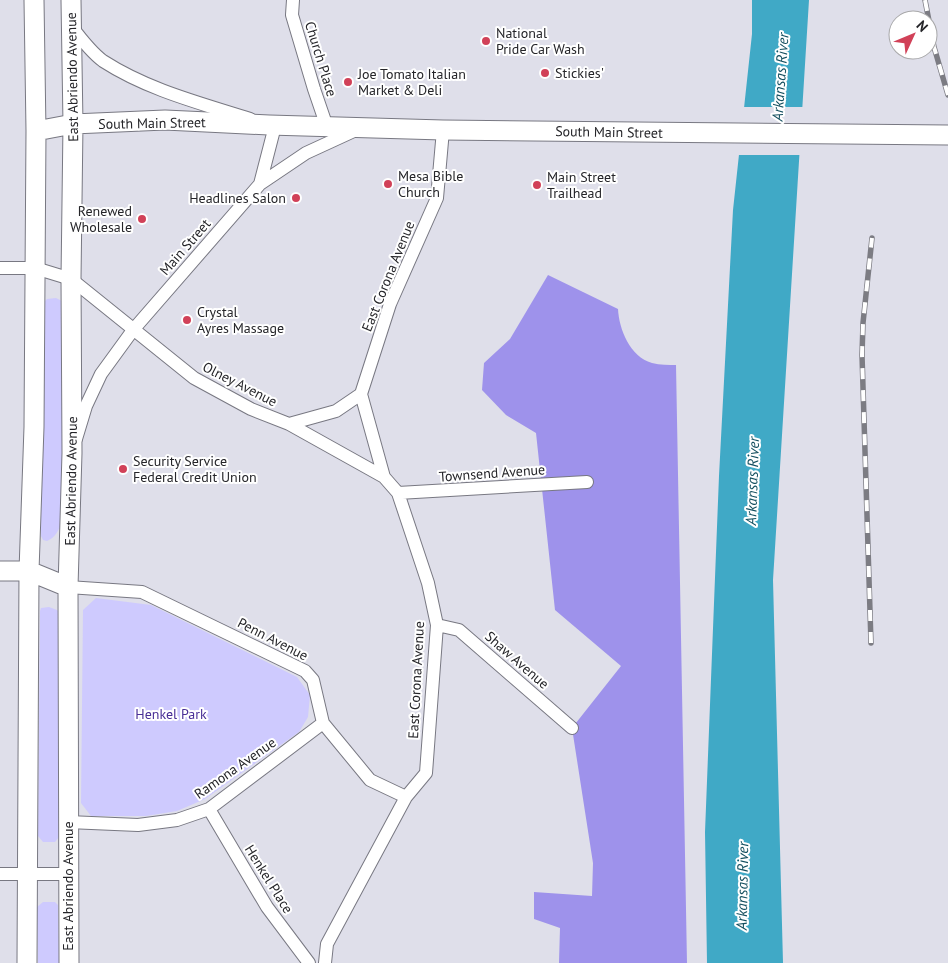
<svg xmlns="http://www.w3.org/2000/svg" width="948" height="963" viewBox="0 0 948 963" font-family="'PT Sans',sans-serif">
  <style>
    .green { fill: #cecafe }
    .forest { fill: #9e92eb }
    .water { fill: #40a9c6 }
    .pier { fill: #dfdfea }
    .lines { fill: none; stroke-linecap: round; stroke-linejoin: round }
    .street-casing { stroke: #787882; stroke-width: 14 }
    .secondary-casing { stroke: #787882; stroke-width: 21 }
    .street { stroke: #fff; stroke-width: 12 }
    .secondary { stroke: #fff; stroke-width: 19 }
    .rail-casing { stroke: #7c7c83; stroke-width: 5.5 }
    .rail { stroke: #fff; stroke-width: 4; stroke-dasharray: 11; stroke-linecap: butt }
    .poi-dot { fill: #d14158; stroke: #fff; stroke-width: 2 }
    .labels { text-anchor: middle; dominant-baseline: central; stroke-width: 4; stroke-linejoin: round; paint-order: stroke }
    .poi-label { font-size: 14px; fill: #252529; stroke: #fff; text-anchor: start }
    .street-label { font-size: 14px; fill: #252529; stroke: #fff }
    .park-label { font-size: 14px; fill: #492f96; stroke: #fff }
    .water-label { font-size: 15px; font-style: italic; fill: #144f5f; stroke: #fff }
  </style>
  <rect width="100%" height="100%" fill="#dfdfea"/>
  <!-- green -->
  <path class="green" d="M56,298l6,3 1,47 -1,172c-2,9 -7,18 -15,21l-4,-1 -2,-4 1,-232 5,-5z
    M96,598l55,7 146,72 13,18 -2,22 -9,15 -94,67 -28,12 -31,5h-55l-10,-13 2,-193z
    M49,607l8,3 4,6 -2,221 -4,5h-12l-5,-6 2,-225 1,-3z
    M43,902h12l3,3 1,58h-21l-1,-56z"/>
  <!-- forest -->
  <path class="forest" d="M548,275l70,34c1,20 12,48 34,54 8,2 17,2 24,2l11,598h-128l1,-35 -26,-9v-27l58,4 1,-33 -21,-135 49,-62 -66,-56 -19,-177 -30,-18 -24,-25 2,-27 26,-24z"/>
  <!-- water -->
  <path class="water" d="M752,0h57l-36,580 10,383h-76l-2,-131 14,-356 14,-266 19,-176z"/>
  <!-- pier -->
  <path class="pier" d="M742,107h63l-2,48h-67z"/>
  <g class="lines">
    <defs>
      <path id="street" d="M293,0l-1,15 22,74 13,38
        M72,27c9,12 19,25 31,34 45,29 97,42 147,58
        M260,184l15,-58
        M0,268h35l36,11 123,99 57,31 38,15 47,-13 25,-17
        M289,424l95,53
        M76,439l10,-33 15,-32 32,-44 127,-146 46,-31 50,-23
        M398,493l189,-11
        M68,587l74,5 163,79 8,9 10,43 47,57 36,17
        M437,625l22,5 113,98
        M209,809l58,98 42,56
        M68,822l70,3 39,-5 32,-11 114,-86
        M0,874h69
        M325,963l2,-19 79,-147 20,-24 11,-148 -9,-42 -30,-90 -14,-16 -23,-83 29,-90 47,-106 6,-68"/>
      <path id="secondary" d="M36,131l37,-7 92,-4 104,5 174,5 505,5
        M0,571h29l39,16
        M27,963l2,-392 5,-144 2,-296 -2,-131
        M69,963l-1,-376 4,-134 -1,-174 2,-155 -2,-124"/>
    </defs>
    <!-- street casing -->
    <use href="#street" class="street-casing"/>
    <!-- secondary casing -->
    <use href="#secondary" class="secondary-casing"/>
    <!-- street -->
    <use href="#street" class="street"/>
    <!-- secondary -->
    <use href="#secondary" class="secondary"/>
    <defs>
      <path id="rail" d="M925,0l9,47 14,48
        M871,643l-9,-288 1,-32 9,-85"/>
    </defs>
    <!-- rail casing -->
    <use href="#rail" class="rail-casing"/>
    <!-- rail -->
    <use href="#rail" class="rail"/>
  </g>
  <!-- markers -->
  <g class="poi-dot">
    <circle cx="486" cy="41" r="5"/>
    <circle cx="545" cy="73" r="5"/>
    <circle cx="348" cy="82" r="5"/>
    <circle cx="388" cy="184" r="5"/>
    <circle cx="537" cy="185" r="5"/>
    <circle cx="296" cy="198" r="5"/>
    <circle cx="142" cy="219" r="5"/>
    <circle cx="187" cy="320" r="5"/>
    <circle cx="123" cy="469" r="5"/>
  </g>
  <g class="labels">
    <!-- poi labels -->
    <g class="poi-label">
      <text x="496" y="33">National<tspan x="496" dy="16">Pride Car Wash</tspan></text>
      <text x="555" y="73">Stickies'</text>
      <text x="358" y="74">Joe Tomato Italian<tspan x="358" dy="16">Market &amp; Deli</tspan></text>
      <text x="398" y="176">Mesa Bible<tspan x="398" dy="16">Church</tspan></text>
      <text x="547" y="177">Main Street<tspan x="547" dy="16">Trailhead</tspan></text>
      <text x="286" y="198" text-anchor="end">Headlines Salon</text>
      <text x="132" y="211" text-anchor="end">Renewed<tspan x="132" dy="16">Wholesale</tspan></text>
      <text x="197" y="312">Crystal<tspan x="197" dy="16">Ayres Massage</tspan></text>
      <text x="133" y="461">Security Service<tspan x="133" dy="16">Federal Credit Union</tspan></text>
    </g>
    <!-- street labels -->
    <g class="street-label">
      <text transform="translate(321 59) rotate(73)">Church Place</text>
      <text transform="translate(72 77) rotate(-91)">East Abriendo Avenue</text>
      <text transform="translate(152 123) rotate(-1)">South Main Street</text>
      <text transform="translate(609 132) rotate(1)">South Main Street</text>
      <text transform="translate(185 247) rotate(-49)">Main Street</text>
      <text transform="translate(388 276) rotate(-68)">East Corona Avenue</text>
      <text transform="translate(240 384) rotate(27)">Olney Avenue</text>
      <text transform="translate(492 473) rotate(-4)">Townsend Avenue</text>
      <text transform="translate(71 481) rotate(-89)">East Abriendo Avenue</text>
      <text transform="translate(273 639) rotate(27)">Penn Avenue</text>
      <text transform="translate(517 660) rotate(41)">Shaw Avenue</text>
      <text transform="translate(416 680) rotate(-87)">East Corona Avenue</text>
      <text transform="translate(235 768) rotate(-35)">Ramona Avenue</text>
      <text transform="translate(269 879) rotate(58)">Henkel Place</text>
      <text transform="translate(68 886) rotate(-90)">East Abriendo Avenue</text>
    </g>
    <!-- park labels -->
    <g class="park-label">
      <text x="171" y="714">Henkel Park</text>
    </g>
    <!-- water labels -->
    <g class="water-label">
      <text transform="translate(780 77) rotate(-86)">Arkansas River</text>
      <text transform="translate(752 481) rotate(-88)">Arkansas River</text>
      <text transform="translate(742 886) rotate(-89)">Arkansas River</text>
    </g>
  </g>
  <!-- north arrow -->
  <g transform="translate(913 35) rotate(46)"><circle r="24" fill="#ffffff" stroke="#a8a8a9"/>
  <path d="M0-4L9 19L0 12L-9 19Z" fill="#d14158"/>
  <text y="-8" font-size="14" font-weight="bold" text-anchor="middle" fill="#252529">N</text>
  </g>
</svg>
